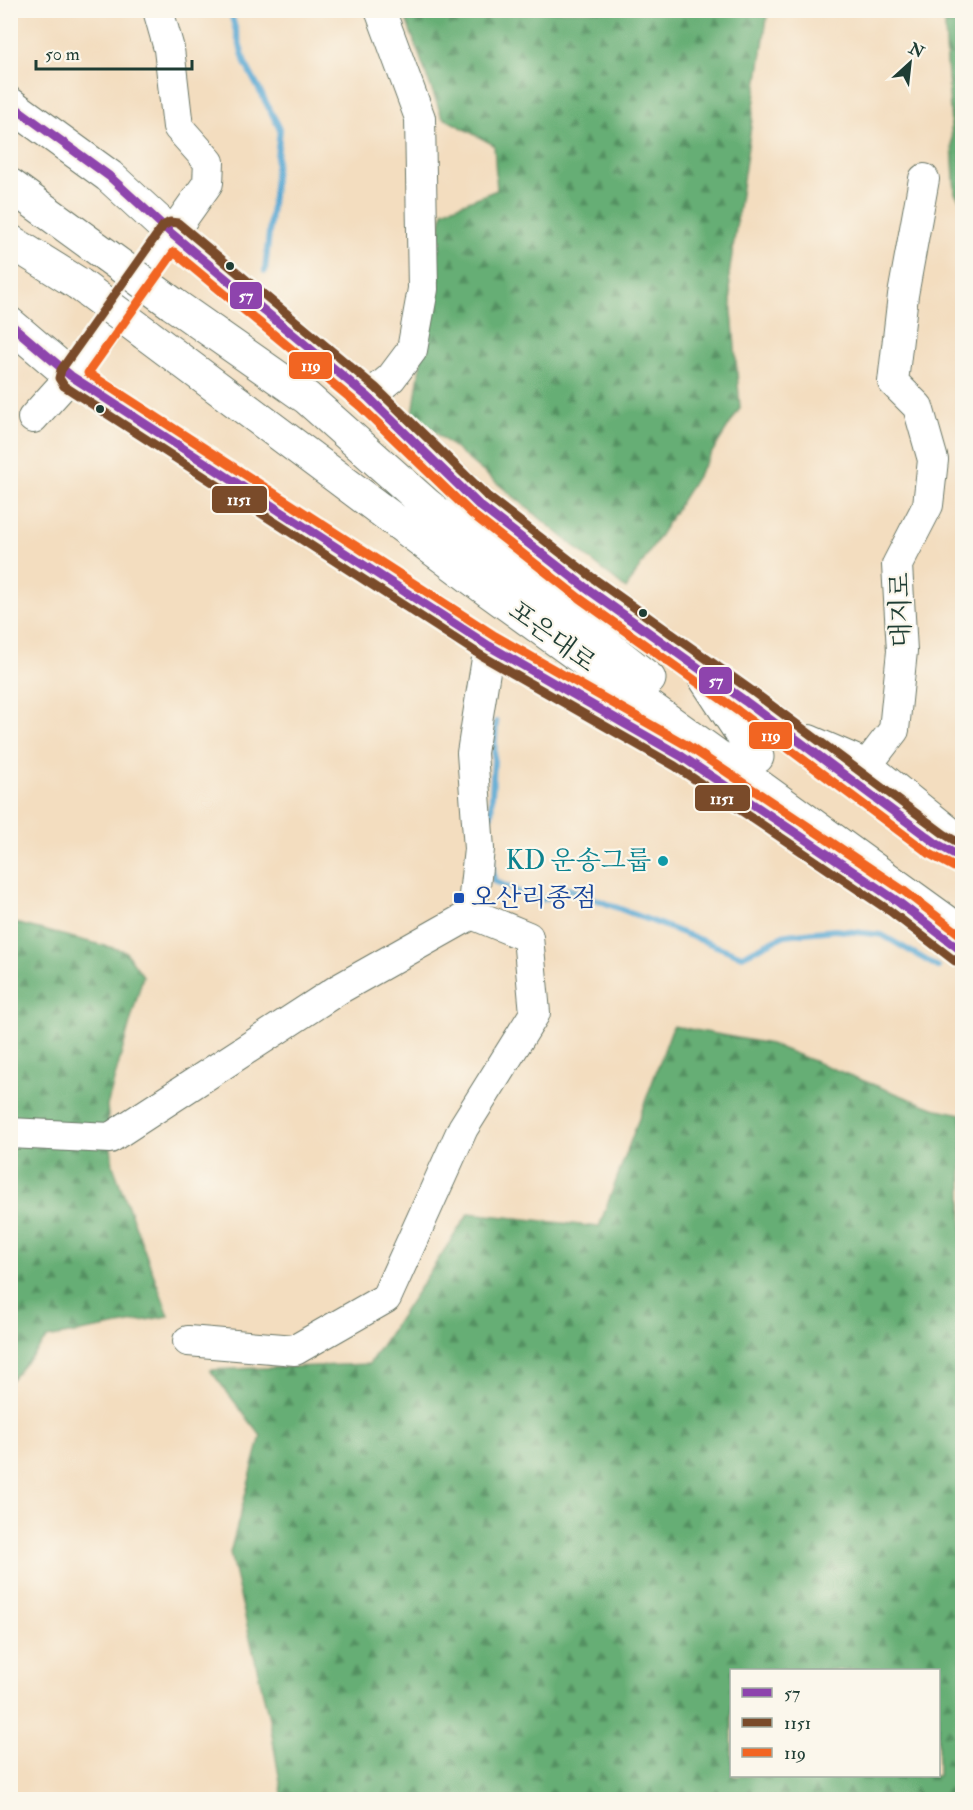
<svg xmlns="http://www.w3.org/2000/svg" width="973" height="1810" viewBox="0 0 973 1810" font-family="'IM FELL Double Pica','Noto Serif KR',serif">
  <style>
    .forest { fill: url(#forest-firs); stroke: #427654; stroke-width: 1.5; fill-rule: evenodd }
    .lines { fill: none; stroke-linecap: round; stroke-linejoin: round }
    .stream { stroke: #58a8d3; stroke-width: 6 }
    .minor-casing { stroke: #697565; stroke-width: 32 }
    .major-casing { stroke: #697565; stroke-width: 35 }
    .highway-casing { stroke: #697565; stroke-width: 35 }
    .minor { stroke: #fff; stroke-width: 30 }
    .major { stroke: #fff; stroke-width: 33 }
    .highway { stroke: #fff; stroke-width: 33 }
    .highway-bridge-casing { stroke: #697565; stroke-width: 35; stroke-linecap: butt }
    .highway-bridge { stroke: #fff; stroke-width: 33 }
    .bus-1-casing { stroke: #fbf7ec; stroke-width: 14 }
    .bus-2-casing { stroke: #fbf7ec; stroke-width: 14 }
    .bus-3-casing { stroke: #fbf7ec; stroke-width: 14 }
    .bus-1 { stroke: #8e44ad; stroke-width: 9 }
    .bus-2 { stroke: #7a4b2a; stroke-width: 9 }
    .bus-3 { stroke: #f26522; stroke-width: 9 }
    .bus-dot { fill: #1f3d34; stroke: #fbf7ec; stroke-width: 2 }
    .culture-dot { fill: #0f9aa8; stroke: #fbf7ec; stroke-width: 2 }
    .transit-dot { fill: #1a4fb4; stroke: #fbf7ec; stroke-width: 2 }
    .labels { text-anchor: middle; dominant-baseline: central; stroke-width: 4.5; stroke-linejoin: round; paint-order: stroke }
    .street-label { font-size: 26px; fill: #1f3d34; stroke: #fbf7ec }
    .culture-label { font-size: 26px; fill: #0d838f; stroke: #fbf7ec; text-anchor: end }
    .transit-label { font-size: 26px; fill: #164399; stroke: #fbf7ec; text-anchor: start }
    .line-badge { stroke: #fbf7ec; stroke-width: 2 }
    .badge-label { font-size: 16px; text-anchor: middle; font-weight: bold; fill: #fff }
  </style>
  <defs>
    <pattern id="forest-firs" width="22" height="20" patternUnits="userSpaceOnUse" patternTransform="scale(1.5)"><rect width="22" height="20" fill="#66ae75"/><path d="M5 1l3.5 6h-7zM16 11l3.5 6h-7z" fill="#538f61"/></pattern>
  </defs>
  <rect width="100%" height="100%" fill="#fbf7ec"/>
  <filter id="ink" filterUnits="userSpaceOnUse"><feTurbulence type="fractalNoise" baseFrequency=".0167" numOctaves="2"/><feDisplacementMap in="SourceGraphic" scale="12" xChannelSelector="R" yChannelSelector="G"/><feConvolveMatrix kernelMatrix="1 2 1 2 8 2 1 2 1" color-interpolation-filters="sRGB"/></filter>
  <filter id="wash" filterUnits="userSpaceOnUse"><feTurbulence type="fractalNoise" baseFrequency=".008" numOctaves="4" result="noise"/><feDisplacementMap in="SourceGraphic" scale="24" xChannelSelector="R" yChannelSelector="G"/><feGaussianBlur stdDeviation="1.35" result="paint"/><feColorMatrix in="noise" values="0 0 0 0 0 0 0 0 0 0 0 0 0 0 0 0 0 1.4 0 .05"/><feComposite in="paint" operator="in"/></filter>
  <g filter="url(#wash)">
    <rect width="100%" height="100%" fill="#f3ddbf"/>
    <!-- forest -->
    <path class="forest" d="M403,11h365l-39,264 11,133 -114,181 -213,-175 30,-203 54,-21 -3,-45 -52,-28z
      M944,11h18v192l-7,-10z
      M11,922l114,29 18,25 -36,130 6,60 56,150 -122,22 -36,42z
      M673,1026l97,18 163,64 29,6v685h-679l-13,-76 -40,-170 31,-117 -51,-66 159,-6 100,-151 130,14zM938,1670v106h-206v-106z"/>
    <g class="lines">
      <!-- stream -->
      <path class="stream" d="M230,10l15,53 35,66 -15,142
        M491,815l5,-93
        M492,855l2,26 45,20 30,-12 173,67 43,-21 50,-5 47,5 56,32"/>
    </g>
  </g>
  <g filter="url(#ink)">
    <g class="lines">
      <defs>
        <path id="minor" d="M71,376l418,270 -17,107 7,96 -7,65 56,23 7,76 -72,115 -77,170 -91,52 -107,-9
          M368,397l23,-19 21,-28 11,-61 -3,-171 -40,-108
          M33,418l38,-42 137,-193 1,-21 -31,-35 -9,-78 -11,-39
          M809,740l58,25 95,77
          M867,765l27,-35 8,-79 -5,-86 31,-60 5,-45 -15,-53 -25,-25 10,-87 21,-116
          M10,1133l100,5 229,-149 133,-75"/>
        <path id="major" d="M10,104l99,72 63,58 196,163 111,108 107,83 159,113 192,143 25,14"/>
        <path id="highway" d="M10,185l96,70
          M10,241l69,43
          M173,304l134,94 120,107 222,174
          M10,324l61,52
          M146,334l343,257 473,342
          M519,577l67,11
          M489,646l192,110 30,20
          M699,669l58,88"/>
      </defs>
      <!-- minor casing -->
      <use href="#minor" class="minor-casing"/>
      <!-- major casing -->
      <use href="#major" class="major-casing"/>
      <!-- highway casing -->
      <use href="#highway" class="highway-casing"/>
      <!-- minor -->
      <use href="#minor" class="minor"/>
      <!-- major -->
      <use href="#major" class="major"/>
      <!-- highway -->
      <use href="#highway" class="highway"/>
      <defs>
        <path id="highway-bridge" d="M106,255l67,49
          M79,284l67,50"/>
      </defs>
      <!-- highway-bridge casing -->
      <use href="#highway-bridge" class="highway-bridge-casing"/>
      <!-- highway-bridge -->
      <use href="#highway-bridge" class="highway-bridge"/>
      <defs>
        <path id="bus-1" d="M10,104l99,72 63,58 196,163 111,108 107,83 159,113 192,143 25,14
          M10,324l61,52 418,270 192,110 216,145 65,50"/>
        <path id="bus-2" d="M955,961l-65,-50 -215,-145 -193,-110 -418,-270 -5,-8 2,-8 102,-144 7,-4 8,1 198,165 111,108 106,82 159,113 192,143 18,11"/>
        <path id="bus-3" d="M956,868l-26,-14 -192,-143 -159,-113 -107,-84 -112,-108 -186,-154 -86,121 407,263 193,110 216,145 58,45"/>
      </defs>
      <!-- bus-1 casing -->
      <use href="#bus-1" class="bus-1-casing"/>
      <!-- bus-2 casing -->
      <use href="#bus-2" class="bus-2-casing"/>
      <!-- bus-3 casing -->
      <use href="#bus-3" class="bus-3-casing"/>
      <!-- bus-1 -->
      <use href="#bus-1" class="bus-1"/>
      <!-- bus-2 -->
      <use href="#bus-2" class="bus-2"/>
      <!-- bus-3 -->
      <use href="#bus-3" class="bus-3"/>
    </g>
  </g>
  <!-- markers -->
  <g class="bus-dot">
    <circle cx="230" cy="266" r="5"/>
    <circle cx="100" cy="409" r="5"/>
    <circle cx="643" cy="613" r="5"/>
  </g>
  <circle class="culture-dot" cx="663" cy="861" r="6"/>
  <rect class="transit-dot" x="453" y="892" width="12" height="12" rx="3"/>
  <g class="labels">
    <!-- street labels -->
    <g class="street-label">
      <text transform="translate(901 610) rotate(-91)">대지로</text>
      <text transform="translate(552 637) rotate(36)">포은대로</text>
    </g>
    <!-- culture labels -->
    <g class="culture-label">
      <text x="651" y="861">KD 운송그룹</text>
    </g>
    <!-- transit labels -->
    <g class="transit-label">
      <text x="471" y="898">오산리종점</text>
    </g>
  </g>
  <g class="line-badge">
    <rect x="229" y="281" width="34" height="29" rx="6" fill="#8e44ad"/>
    <rect x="288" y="351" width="45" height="29" rx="6" fill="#f26522"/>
    <rect x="211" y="485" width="57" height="29" rx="6" fill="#7a4b2a"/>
    <rect x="698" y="666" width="35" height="29" rx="6" fill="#8e44ad"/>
    <rect x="748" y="721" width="45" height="29" rx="6" fill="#f26522"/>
    <rect x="694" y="784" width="57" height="28" rx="6" fill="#7a4b2a"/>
  </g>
  <g class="badge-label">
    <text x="246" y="301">57</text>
    <text x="311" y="371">119</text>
    <text x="239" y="505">1151</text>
    <text x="716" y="686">57</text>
    <text x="771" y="741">119</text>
    <text x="722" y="804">1151</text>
  </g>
  <!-- margin -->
  <rect width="973" height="1810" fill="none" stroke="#fbf7ec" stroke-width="36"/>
  <!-- legend -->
  <rect x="730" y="1669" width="210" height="108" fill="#fbf7ec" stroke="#a3ada2" stroke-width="1.5"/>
  <rect x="742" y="1688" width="30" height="9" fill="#8e44ad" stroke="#a3ada2" stroke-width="1.5"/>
  <text x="784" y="1699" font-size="18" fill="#1f3d34">57</text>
  <rect x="742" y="1718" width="30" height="9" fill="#7a4b2a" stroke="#a3ada2" stroke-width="1.5"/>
  <text x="784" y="1729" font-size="18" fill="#1f3d34">1151</text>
  <rect x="742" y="1748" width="30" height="9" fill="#f26522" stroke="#a3ada2" stroke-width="1.5"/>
  <text x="784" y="1759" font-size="18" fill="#1f3d34">119</text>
  <!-- north arrow -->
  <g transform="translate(910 63) rotate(27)" stroke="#fbf7ec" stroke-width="4.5" paint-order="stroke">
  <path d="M0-4.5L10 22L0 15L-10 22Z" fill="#1f3d34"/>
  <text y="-9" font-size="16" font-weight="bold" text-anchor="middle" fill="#1f3d34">N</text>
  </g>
  <!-- scale -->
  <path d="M36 60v9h156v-9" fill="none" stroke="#1f3d34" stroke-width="3"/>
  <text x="45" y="60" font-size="18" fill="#1f3d34" stroke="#fbf7ec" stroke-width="4.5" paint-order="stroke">50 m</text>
</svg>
